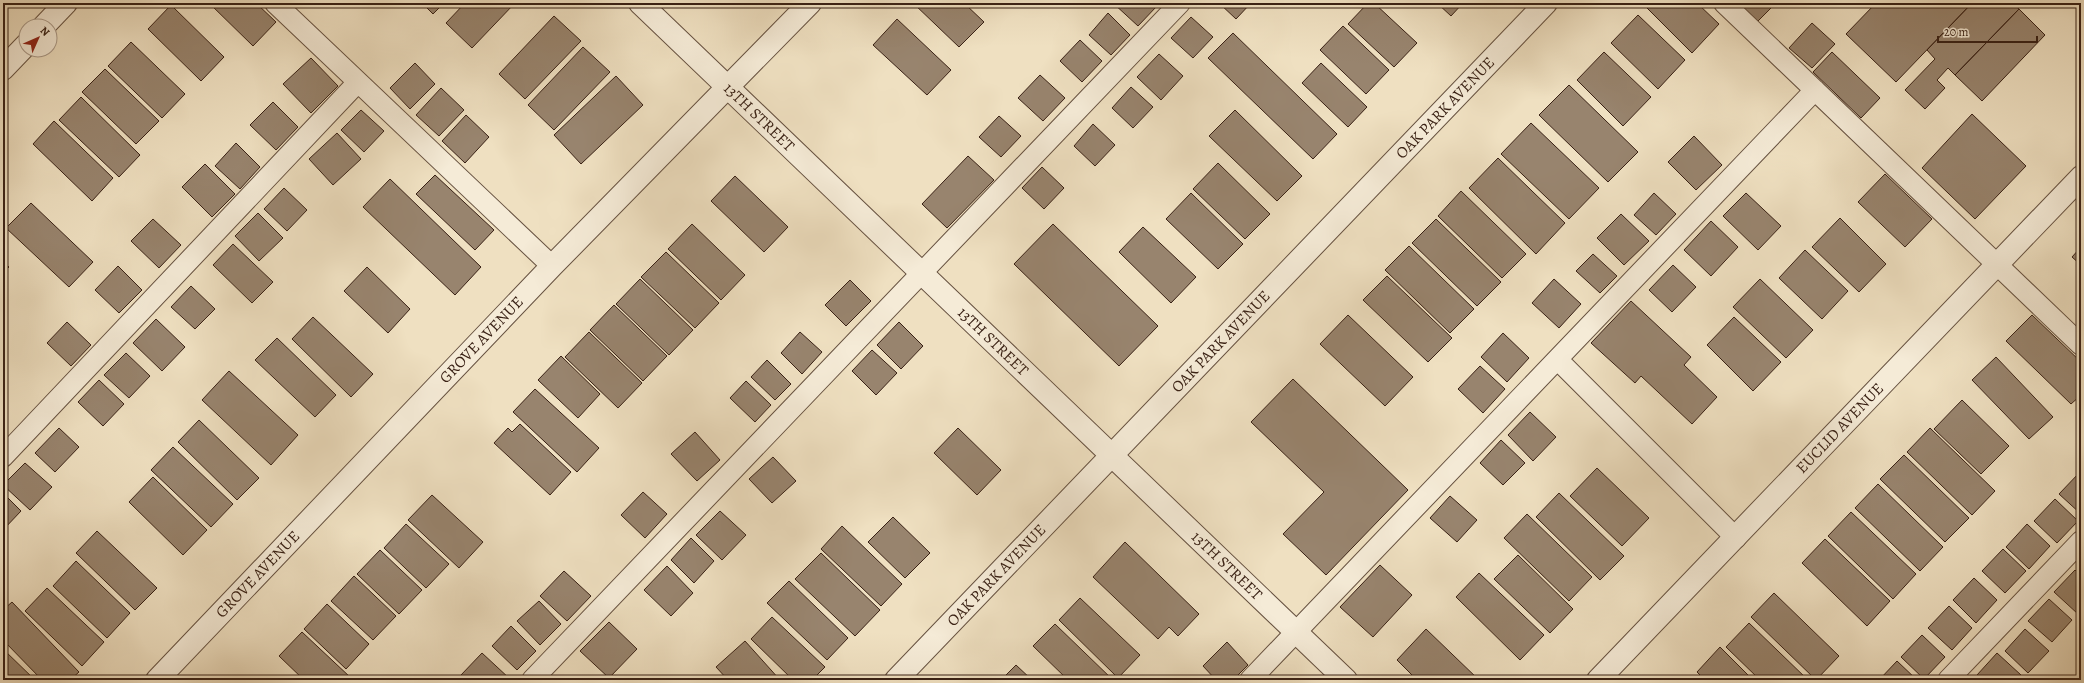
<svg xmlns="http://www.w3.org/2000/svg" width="2084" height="683" viewBox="0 0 2084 683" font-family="Alegreya,serif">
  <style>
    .building { fill: #98846e; stroke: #392115 }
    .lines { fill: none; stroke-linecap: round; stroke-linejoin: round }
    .service-casing { stroke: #665140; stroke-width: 22 }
    .minor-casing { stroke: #665140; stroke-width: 24 }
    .tertiary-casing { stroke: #665140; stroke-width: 24 }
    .service { stroke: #f5ebd7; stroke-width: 20 }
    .minor { stroke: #f5ebd7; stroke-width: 22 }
    .tertiary { stroke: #f5ebd7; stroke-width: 22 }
    .labels { text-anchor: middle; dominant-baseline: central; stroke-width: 3.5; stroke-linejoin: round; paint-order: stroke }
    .street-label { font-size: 16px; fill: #392115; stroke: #f5ebd7 }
  </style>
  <rect width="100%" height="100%" fill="#efe0c1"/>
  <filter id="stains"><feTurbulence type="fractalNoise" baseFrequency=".005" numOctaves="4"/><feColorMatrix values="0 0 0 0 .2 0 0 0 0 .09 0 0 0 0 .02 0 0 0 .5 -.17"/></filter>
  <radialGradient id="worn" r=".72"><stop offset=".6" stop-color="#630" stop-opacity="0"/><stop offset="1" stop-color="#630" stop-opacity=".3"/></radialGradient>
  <!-- building -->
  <path class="building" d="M209,3h47l20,19 -23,24z
    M422,3h22l-11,11z
    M449,3h9l-5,4z
    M465,3h50l-43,45 -26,-25z
    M913,3h51l20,19 -25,25z
    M1113,3h41l3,3 -19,20z
    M1219,3h32l-15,16z
    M1368,3h6l43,40 -23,24 -46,-43z
    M1437,3h26l-12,13z
    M1650,3h47l22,21 -27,29 -46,-46z
    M1737,3h39l-19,19z
    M1865,3h11l-5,5z
    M1876,3h96l-76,79 -50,-48z
    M1972,3h40l7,6 -64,66 -7,-7 -11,12 8,8 -20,21 -20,-19 30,-31 -8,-9z
    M171,5l53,52 -23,24 -53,-52z
    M2019,9l26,26 -63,66 -27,-26z
    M1108,13l22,22 -19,20 -22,-20z
    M1638,15l47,45 -27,29 -47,-46z
    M554,16l27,25 -56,58 -26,-25z
    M1191,17l22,20 -20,21 -22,-20z
    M897,19l54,51 -24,25 -54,-50z
    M1812,23l23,21 -23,24 -23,-20z
    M1343,26l46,44 -23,24 -46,-44z
    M1233,33l104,101 -24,25 -105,-101z
    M1080,40l22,21 -20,21 -22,-21z
    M131,42l54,52 -23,24 -54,-52z
    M583,47l27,25 -56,58 -26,-25z
    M1604,52l47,45 -28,29 -46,-46z
    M1832,52l48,46 -19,20 -48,-46z
    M1159,54l24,22 -22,24 -24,-23z
    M311,58l27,28 -27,27 -28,-29z
    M415,63l20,21 -25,25 -20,-21z
    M1321,63l46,44 -19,20 -46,-44z
    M105,69l54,52 -23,23 -54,-52z
    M1040,75l25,23 -22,23 -25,-23z
    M616,76l27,29 -62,59 -27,-29z
    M1569,85l69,67 -30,30 -69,-67z
    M1131,87l22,20 -20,21 -21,-20z
    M441,88l23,22 -25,26 -23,-21z
    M81,97l59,58 -21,22 -60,-57z
    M273,102l25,25 -22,23 -26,-25z
    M361,110l23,21 -20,21 -23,-22z
    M1235,110l67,66 -25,25 -68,-65z
    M1972,114l54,52 -51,53 -53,-51z
    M466,115l23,22 -24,26 -23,-22z
    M999,116l22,20 -20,21 -22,-20z
    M54,121l59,57 -21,23 -59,-57z
    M1531,123l68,65 -30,31 -68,-65z
    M1093,124l22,21 -20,21 -21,-20z
    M337,133l24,26 -28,26 -24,-26z
    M1694,136l28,29 -26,25 -28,-28z
    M236,143l24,24 -20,22 -25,-23z
    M968,156l26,24 -47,48 -25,-24z
    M1498,158l67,65 -29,31 -67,-66z
    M1218,163l52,51 -25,25 -52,-50z
    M205,164l30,30 -23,23 -30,-30z
    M1042,167l22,21 -20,21 -22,-21z
    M1885,174l47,45 -27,28 -47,-45z
    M435,175l59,55 -19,20 -59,-56z
    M735,176l53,51 -24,25 -53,-51z
    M390,179l91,88 -26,28 -92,-88z
    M284,188l23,22 -20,21 -23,-22z
    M1461,191l65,63 -24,24 -64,-62z
    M1191,193l52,51 -25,25 -52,-50z
    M1654,193l22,21 -20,21 -22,-20z
    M1746,193l35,33 -23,24 -35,-34z
    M31,203l62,59 -24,25 -63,-59z
    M258,213l25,25 -24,23 -24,-25z
    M1621,214l28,27 -25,24 -27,-27z
    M1840,218l46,46 -27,28 -47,-45z
    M153,219l28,26 -22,23 -28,-27z
    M1436,219l65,63 -24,24 -65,-63z
    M1711,221l27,26 -27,29 -27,-26z
    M692,224l53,51 -24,25 -53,-51z
    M1053,224l105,102 -39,40 -105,-102z
    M1143,227l53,50 -25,26 -52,-51z
    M233,244l40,38 -21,21 -39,-38z
    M1409,246l65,63 -24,24 -65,-63z
    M2081,247v18l-9,-8z
    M1805,250l43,41 -26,28 -43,-41z
    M666,252l53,51 -24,25 -54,-51z
    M1593,254l24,22 -17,17 -24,-22z
    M3,261l6,6 -6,6z
    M1673,265l23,22 -24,25 -23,-22z
    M118,266l24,24 -23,23 -24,-23z
    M367,267l43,42 -22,24 -44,-42z
    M1387,276l65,62 -24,24 -65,-62z
    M640,279l53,51 -24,25 -53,-51z
    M1554,279l27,25 -22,24 -27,-25z
    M1760,279l53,51 -27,28 -53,-51z
    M850,280l21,21 -25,25 -21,-21z
    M191,286l24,23 -20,20 -24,-22z
    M1631,301l60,56 -7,8 33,32 -25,27 -51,-48 -6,7 -44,-40z
    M614,305l53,51 -24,25 -53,-51z
    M1348,315l65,62 -28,29 -65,-62z
    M2032,315l49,47v33l-10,9 -65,-63z
    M313,317l60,57 -22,23 -59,-58z
    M1734,317l47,45 -28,29 -46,-46z
    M156,319l29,28 -23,24 -29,-28z
    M67,322l24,23 -20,21 -24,-23z
    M899,322l24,24 -22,23 -24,-24z
    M589,332l53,51 -24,25 -53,-51z
    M800,332l22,20 -20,22 -21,-21z
    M1503,333l26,25 -22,24 -26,-25z
    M277,338l59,57 -21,22 -60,-57z
    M872,350l25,23 -21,22 -24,-24z
    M126,353l24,23 -21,22 -25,-23z
    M561,356l39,38 -22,24 -40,-38z
    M1996,357l57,60 -24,22 -57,-59z
    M767,360l24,24 -16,16 -24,-23z
    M1480,366l25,23 -22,24 -25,-24z
    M229,371l69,64 -27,30 -69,-65z
    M1293,379l115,111 -82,85 -43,-41 41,-42 -73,-70z
    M99,380l25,24 -21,22 -25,-24z
    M746,381l25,24 -16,17 -25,-24z
    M535,389l64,59 -22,24 -64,-60z
    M1962,400l47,46 -28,28 -47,-45z
    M1530,412l26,25 -23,24 -25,-26z
    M199,420l60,58 -22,22 -59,-58z
    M520,424l51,48 -21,23 -56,-52 14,-15 4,4z
    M59,428l20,19 -24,25 -20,-19z
    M958,428l43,42 -24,25 -43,-42z
    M1930,428l65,63 -23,24 -65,-63z
    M695,432l25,28 -23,21 -26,-27z
    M1501,440l24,23 -22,22 -23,-22z
    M173,447l60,57 -22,23 -60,-57z
    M1904,455l65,63 -24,24 -65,-63z
    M773,457l23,24 -24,22 -23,-24z
    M25,463l27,24 -22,23 -27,-25z
    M1597,468l52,50 -27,28 -52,-50z
    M2080,472l1,1v41l-22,-20z
    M153,477l54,53 -24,25 -54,-53z
    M1878,484l65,63 -23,24 -65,-63z
    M643,492l24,22 -22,24 -24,-23z
    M3,493l18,18 -18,19z
    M1559,493l65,63 -24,24 -64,-63z
    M432,495l51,47 -24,26 -51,-48z
    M1450,496l27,24 -20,22 -27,-24z
    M2055,499l23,22 -21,22 -23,-22z
    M720,511l26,24 -24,25 -26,-25z
    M1851,512l65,62 -23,25 -65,-63z
    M1527,514l65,63 -23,24 -65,-63z
    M893,517l37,36 -25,25 -37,-36z
    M406,524l43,40 -23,24 -42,-40z
    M2027,524l23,22 -21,23 -23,-22z
    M842,526l60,58 -21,22 -60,-57z
    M97,531l60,57 -22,22 -59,-57z
    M691,538l23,23 -20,22 -23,-23z
    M1825,539l65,62 -23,25 -65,-63z
    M1125,542l74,72 -21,22 -9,-9 -11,12 -65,-62z
    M2003,549l23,22 -21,22 -23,-22z
    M380,550l42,40 -23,24 -42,-40z
    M821,553l59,57 -25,26 -60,-57z
    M1518,555l55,54 -23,24 -56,-54z
    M76,561l54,52 -23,25 -54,-52z
    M1380,565l32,30 -39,42 -33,-30z
    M667,566l26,27 -22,23 -27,-26z
    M2075,570l6,6v35l-3,3 -24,-22z
    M564,571l27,25 -24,25 -27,-25z
    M1479,573l65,62 -24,25 -64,-63z
    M354,576l42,40 -23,24 -42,-39z
    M1974,578l23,22 -21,23 -23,-23z
    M789,581l59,57 -21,22 -60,-57z
    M47,588l57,54 -22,24 -57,-55z
    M1774,593l65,63 -23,24 -65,-63z
    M1080,598l60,57 -22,23 -59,-58z
    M2049,599l23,21 -20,22 -24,-21z
    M539,601l22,23 -21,21 -23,-24z
    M12,602l67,70 -9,8h-28l-39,-40v-30z
    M327,604l42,40 -23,25 -42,-40z
    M1949,606l23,22 -20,22 -24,-22z
    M772,617l53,50 -13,13h-19l-42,-41z
    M609,622l28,27 -28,29 -29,-27z
    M1749,623l59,57h-48l-34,-33z
    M1055,624l58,56h-45l-35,-34z
    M511,626l25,25 -19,19 -25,-24z
    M1426,629l53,51h-62l-20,-20z
    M2025,629l24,22 -21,22 -23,-22z
    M302,632l48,45 -3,3h-43l-25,-24z
    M1922,635l23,22 -21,22 -23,-22z
    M745,641l35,39h-52l-12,-13z
    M1227,642l21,23 -15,15h-17l-13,-14z
    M1720,647l33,33h-48l-8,-8z
    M3,649l32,31h-32z
    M482,653l28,26 -1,1h-43l-5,-5z
    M1997,653l24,22 -5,5h-35l-4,-5z
    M1897,661l20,19h-38z
    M1016,665l16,15h-31z"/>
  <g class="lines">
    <defs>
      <path id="service" d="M275,3l277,263
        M1724,3l357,342
        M1558,360l178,178
        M3,457l355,-375
        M532,680l648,-677
        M1250,680l565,-590
        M1948,680l133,-139"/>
      <g id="minor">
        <path id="s1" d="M640,3l706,677"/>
        <path d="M44,26l22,-23"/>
        <path d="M3,69l23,-24"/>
        <path id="s2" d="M157,680l395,-414 258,-263"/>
        <path id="s3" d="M1598,680l483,-503"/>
      </g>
      <g id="tertiary">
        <path id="s4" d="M896,680l650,-677"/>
      </g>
    </defs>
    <!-- service casing -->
    <use href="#service" class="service-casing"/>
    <!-- minor casing -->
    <use href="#minor" class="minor-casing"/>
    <!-- tertiary casing -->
    <use href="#tertiary" class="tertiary-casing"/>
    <!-- service -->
    <use href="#service" class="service"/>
    <!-- minor -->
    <use href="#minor" class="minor"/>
    <!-- tertiary -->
    <use href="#tertiary" class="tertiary"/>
  </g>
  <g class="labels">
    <!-- street labels -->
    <g class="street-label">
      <text stroke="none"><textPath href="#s4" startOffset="793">OAK PARK AVENUE</textPath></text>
      <text stroke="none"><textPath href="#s1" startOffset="165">13TH STREET</textPath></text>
      <text stroke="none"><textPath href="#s2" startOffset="470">GROVE AVENUE</textPath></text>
      <text stroke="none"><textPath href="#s1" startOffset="489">13TH STREET</textPath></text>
      <text stroke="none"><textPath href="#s4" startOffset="469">OAK PARK AVENUE</textPath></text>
      <text stroke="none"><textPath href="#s3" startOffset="349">EUCLID AVENUE</textPath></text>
      <text stroke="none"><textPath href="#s1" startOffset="813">13TH STREET</textPath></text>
      <text stroke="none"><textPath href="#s2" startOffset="146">GROVE AVENUE</textPath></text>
      <text stroke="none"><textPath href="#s4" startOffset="145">OAK PARK AVENUE</textPath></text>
    </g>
  </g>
  <!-- margin -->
  <rect width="2084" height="683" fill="none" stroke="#efe0c1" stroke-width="16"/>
  <rect x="4" y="4" width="2076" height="675" fill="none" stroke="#392115" stroke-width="2"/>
  <rect x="8" y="8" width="2068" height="667" fill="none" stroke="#392115"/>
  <!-- north arrow -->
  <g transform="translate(38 38) rotate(45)"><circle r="19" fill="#f5ebd7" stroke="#aa9a89"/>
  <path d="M0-3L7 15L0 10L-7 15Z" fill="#8f2418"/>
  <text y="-6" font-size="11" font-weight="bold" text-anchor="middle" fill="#392115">N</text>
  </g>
  <!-- scale -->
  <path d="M1938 36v6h99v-6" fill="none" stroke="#392115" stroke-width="2"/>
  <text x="1944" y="36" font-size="12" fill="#392115" stroke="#f5ebd7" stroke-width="3" paint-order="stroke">20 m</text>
  <rect width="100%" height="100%" filter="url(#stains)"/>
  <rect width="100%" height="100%" fill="url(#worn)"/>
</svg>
